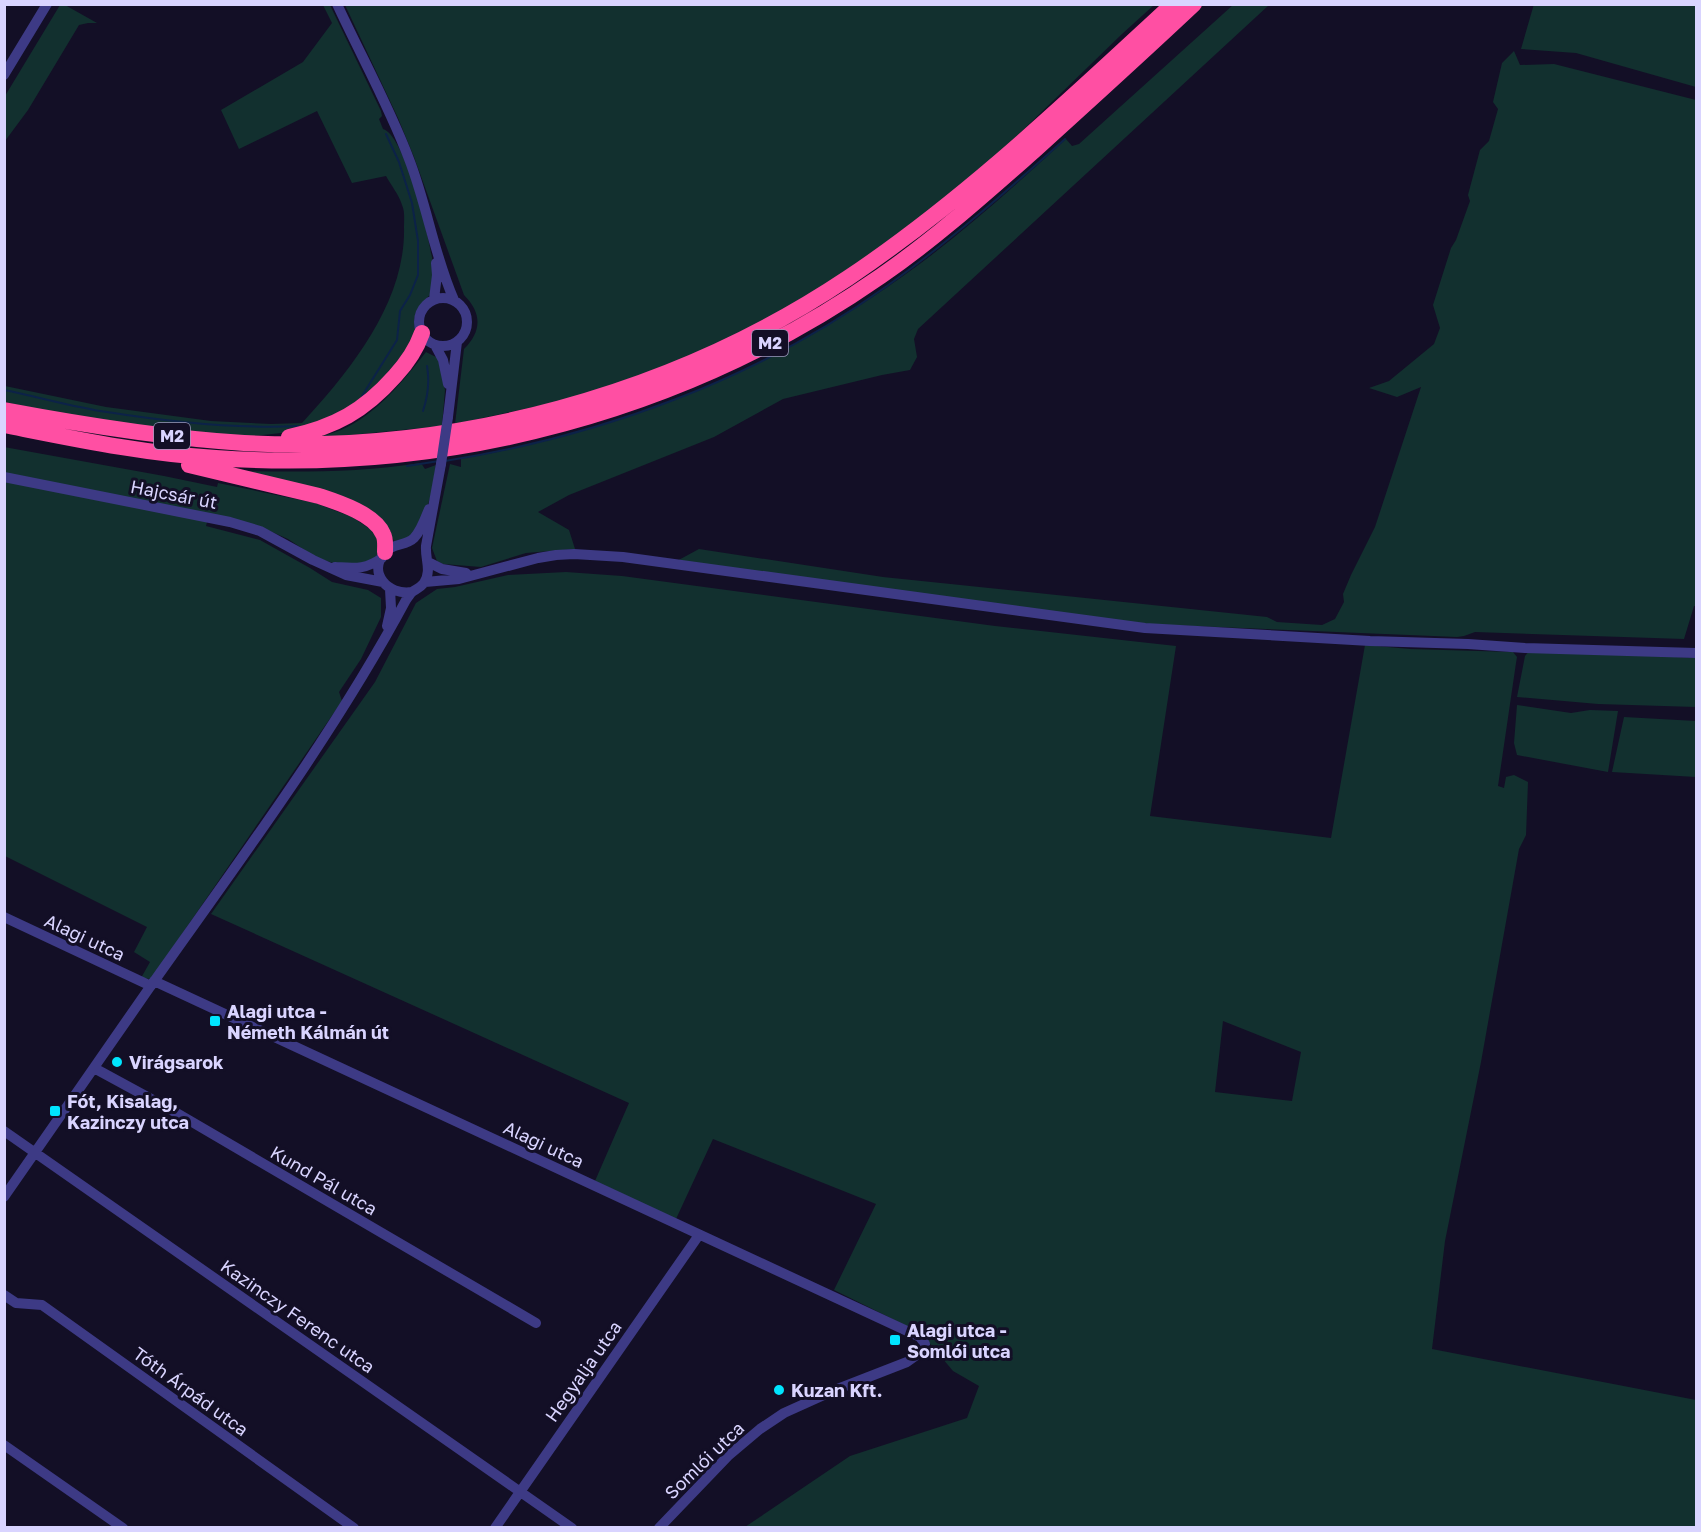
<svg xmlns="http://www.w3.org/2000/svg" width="1701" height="1532" viewBox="0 0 1701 1532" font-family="'Golos Text',sans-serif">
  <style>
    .green { fill: #12302f; fill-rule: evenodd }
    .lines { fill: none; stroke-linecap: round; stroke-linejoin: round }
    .stream { stroke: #0c2248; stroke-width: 2 }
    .minor { stroke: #3d3a85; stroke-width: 10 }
    .highway { stroke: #ff4fa3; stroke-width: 16 }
    .minor-bridge { stroke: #3d3a85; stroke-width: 10 }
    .poi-dot { fill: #00e5ff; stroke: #130f26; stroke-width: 2 }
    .labels { text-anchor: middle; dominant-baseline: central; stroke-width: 6; stroke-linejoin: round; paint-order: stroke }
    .shield { fill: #130f26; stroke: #9e99be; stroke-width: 1.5 }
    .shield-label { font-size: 16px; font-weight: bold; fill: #d9d4ff }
    .street-label { font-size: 18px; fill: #d9d4ff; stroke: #130f26 }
    .poi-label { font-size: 18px; font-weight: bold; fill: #d9d4ff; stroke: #130f26; text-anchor: start }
  </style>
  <rect width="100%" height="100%" fill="#130f26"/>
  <!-- green -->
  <path class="green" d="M1534,4l162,1v82l-120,-34 -55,-4z
    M60,5h5l32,18h-9l-9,2 -51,85 -23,31v-45z
    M323,5h7l51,106 1,5 -3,3 4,10c22,6 48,113 50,136 1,9 0,19 -1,28 -19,18 -19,21 -16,46l-59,70 -67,23 -46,5 -156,-17 -83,-18v-16l101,21 105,14 60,3 31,-1c48,-52 104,-121 102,-196 0,-7 1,-16 -2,-22 -3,-10 -11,-20 -16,-29l-34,7 -35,-72 -78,38 -18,-39 82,-48 29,-39z
    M345,5h809l-32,29 -160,155 -77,60 -147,87 -63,27 -105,36 -115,25 9,-75c18,-18 18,-36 0,-54l-50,-138 -16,-39z
    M1233,5h36l-351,324 -4,10 3,18 -7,13 -28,5 -99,24 -69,38 -145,58 -31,17 31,18 6,19 -49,4 -45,14 -38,-3 -6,-3 -5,-13 18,-84 11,3v-9c27,-3 53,-10 80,-17 141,-33 264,-92 380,-178 51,-38 98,-81 145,-124l6,7 7,-2z
    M1514,51l6,14 34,-1 142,36v506h-2l-10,33 -209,-7 -11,4 -7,1 -313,-13 -469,-62 24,-13 184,28 384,40 10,5 45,3 13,-6 9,-17 -1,-8 8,-19 24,-48 46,-140 -24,10 -28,-9 20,-7 45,-37 6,-16 -7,-23 18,-57 5,-8 14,-39 -2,-6 12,-45 9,-9 9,-32 -5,-7 9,-39z
    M426,352l12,6 7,32 -3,36 -132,13c10,-3 21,-5 31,-9 35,-15 62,-49 85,-78z
    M4,447l160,29 53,11 1,-4 97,20 37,14 18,12 8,10 1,12 -4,8 -6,4h-36l-18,-6 -27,-18 -25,-11 -54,-14 -3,12 54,14 50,28 22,14 36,8 13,8v19l-20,42 -22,33 3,9 -191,278 -10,-1 9,-16 -16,-10 13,-25 -142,-71z
    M421,463l4,6 11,-4 -5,30 -9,28 -11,16 -17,2 -8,-13 -152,-57c63,1 124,2 187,-8z
    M566,572l56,4 373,50 181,20 -26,170 181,22 34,-193 45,4 103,3 4,5 -1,6 -18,123 6,2 2,-11 8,-2 14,7 -2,53 -7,14 -38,213 -36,179 -13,108 264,51v127h-951l105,-71 117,-38 12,-32 -26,-15 -32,-38 -87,-43 42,-86 -163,-65 -37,80 -81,-38 34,-78 -418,-189 164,-232 41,-79 21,-14 18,-2 53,-12zM1223,1021l78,31 -9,49 -77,-9z
    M1530,650l166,8v49l-98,-3 -81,-7 8,-41z
    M1517,705l54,8 19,-3 28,1 -10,61 -91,-17 -3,-12z
    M1624,717l72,4v56l-84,-5z"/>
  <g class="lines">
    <!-- stream -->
    <path class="stream" d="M4,390c35,7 69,17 103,22 63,10 128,17 191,14
      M362,396l35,-56 3,-29 10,-16 8,-20v-34l-6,-38 -13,-41 -13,-28
      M423,411c5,-15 7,-28 4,-45
      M445,461c157,-25 312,-82 442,-175 63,-45 121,-96 178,-147
      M407,466l32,-5"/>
    <!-- minor -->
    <path class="minor" d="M337,4c24,52 52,102 72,155 18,46 25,96 45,141
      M4,75l43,-71
      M419 322a24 24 0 1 1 48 0a24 24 0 1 1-48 0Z
      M434,299l3,-24 -1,-12
      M435,345l8,15 5,24
      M448,417l9,-75
      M4,477l226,45 30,9 53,29 33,15 37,7
      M428,562l14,7 24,4
      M335,567c20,1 30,3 47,-9
      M425,582l34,-3 79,-21 18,-3 18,-1 49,3 522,71 225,13 98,3 57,4 171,5
      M412,592c-24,4 -45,-19 -27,-40 8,-9 21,-6 29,-14 7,-7 11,-19 15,-29
      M387,626l4,-18 -1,-19
      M4,917l147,69
      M154,981l766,356 5,7v5l-18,13 -72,28 -51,23 -24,16 -32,27 -69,72
      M94,1068l81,44 361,211
      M4,1131l568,397
      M4,1197c49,-70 97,-140 146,-210 89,-126 183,-251 256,-387 2,-3 4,-6 6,-8 4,-3 8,-4 12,-9 8,-12 1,-24 2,-37l15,-82
      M4,1295l12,8 26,2 312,223
      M4,1445l119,83
      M495,1528l204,-293"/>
    <!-- highway -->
    <path class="highway" d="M4,410c80,15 160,28 240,33 210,11 429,-48 604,-165 118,-79 221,-178 325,-274
      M4,425c71,14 141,29 212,33 235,16 471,-47 665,-182 55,-38 105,-83 155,-127 53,-48 106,-96 158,-145
      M289,437c46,-10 75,-26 106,-61 12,-13 21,-26 27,-43
      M189,465l130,31c18,6 56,18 64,38 3,5 2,12 2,18"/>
    <!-- minor-bridge -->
    <path class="minor-bridge" d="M441,464l7,-47"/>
  </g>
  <!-- markers -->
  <g class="poi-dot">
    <rect x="209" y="1015" width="12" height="12" rx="3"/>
    <circle cx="117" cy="1062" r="6"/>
    <rect x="49" y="1105" width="12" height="12" rx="3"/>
    <rect x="889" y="1334" width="12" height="12" rx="3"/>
    <circle cx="779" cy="1390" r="6"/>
  </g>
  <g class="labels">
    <!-- shield labels -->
    <g class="shield">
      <rect x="752" y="330" width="36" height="26" rx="4.5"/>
      <rect x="154" y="423" width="36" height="26" rx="4.5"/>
    </g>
    <g class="shield-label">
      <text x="770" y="343">M2</text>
      <text x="172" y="436">M2</text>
    </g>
    <!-- street labels -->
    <g class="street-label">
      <text transform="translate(174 494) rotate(11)">Hajcsár út</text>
      <text transform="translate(85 937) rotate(25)">Alagi utca</text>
      <text transform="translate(544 1144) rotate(25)">Alagi utca</text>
      <text transform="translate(324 1180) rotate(30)">Kund Pál utca</text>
      <text transform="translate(298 1316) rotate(35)">Kazinczy Ferenc utca</text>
      <text transform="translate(583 1371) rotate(-55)">Hegyalja utca</text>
      <text transform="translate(191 1391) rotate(36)">Tóth Árpád utca</text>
      <text transform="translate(704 1460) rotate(-44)">Somlói utca</text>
    </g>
    <!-- poi labels -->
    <g class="poi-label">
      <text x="227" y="1011">Alagi utca -<tspan x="227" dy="21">Németh Kálmán út</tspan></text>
      <text x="129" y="1062">Virágsarok</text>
      <text x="67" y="1101">Fót, Kisalag,<tspan x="67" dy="21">Kazinczy utca</tspan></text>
      <text x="907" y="1330">Alagi utca -<tspan x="907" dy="21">Somlói utca</tspan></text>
      <text x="791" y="1390">Kuzan Kft.</text>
    </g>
  </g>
  <!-- border -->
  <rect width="1701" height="1532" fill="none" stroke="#d9d4ff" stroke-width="12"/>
</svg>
